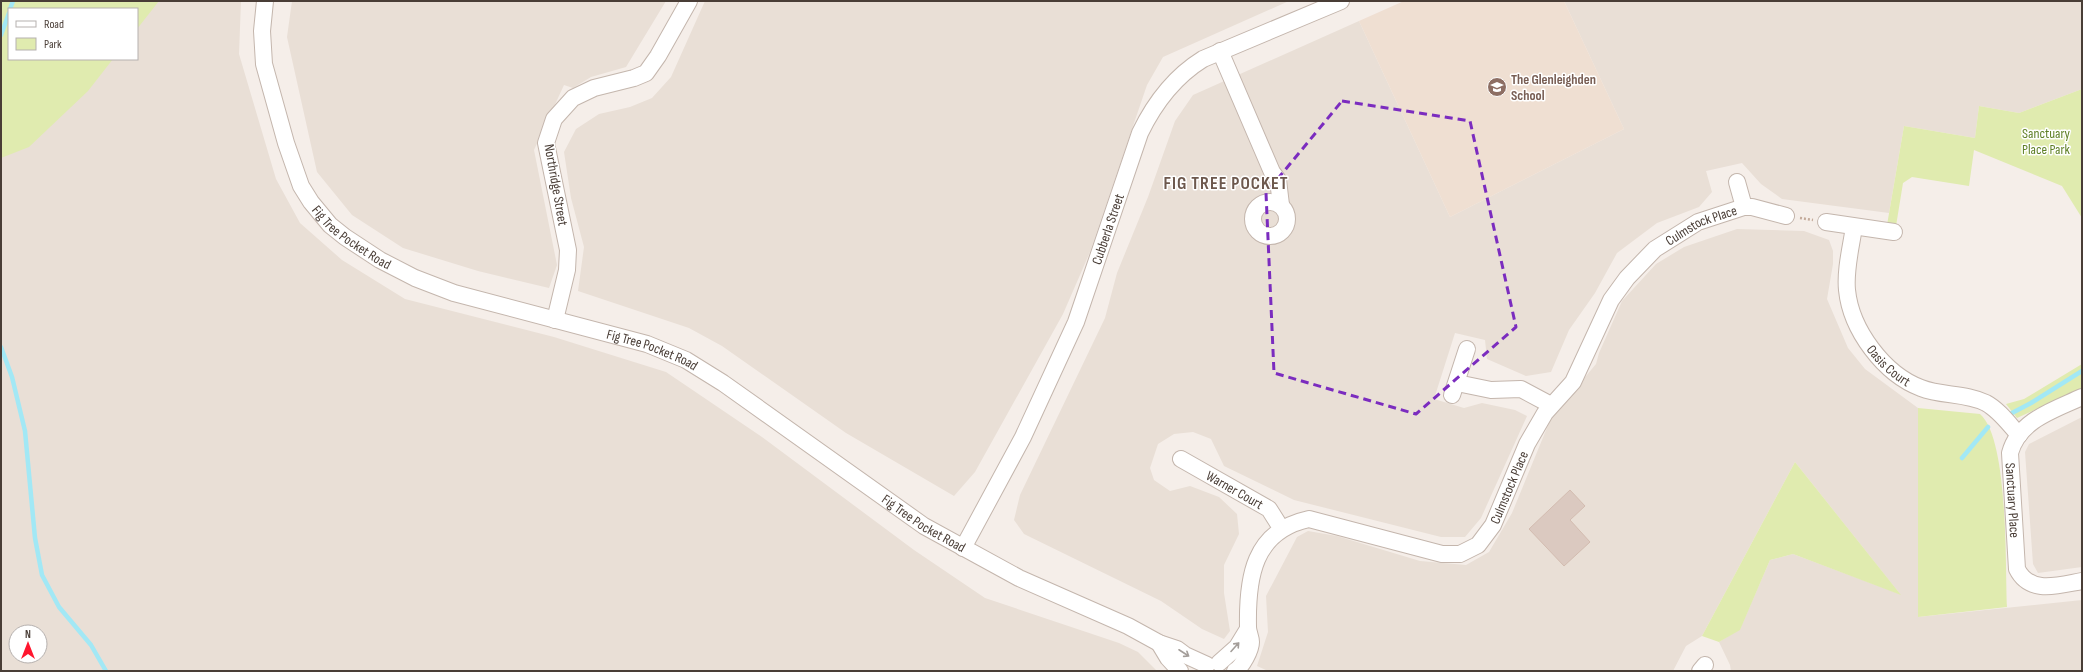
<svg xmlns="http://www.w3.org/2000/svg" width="2083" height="672" viewBox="0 0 2083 672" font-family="'Sofia Sans Condensed',sans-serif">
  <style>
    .residential { fill: #e9dfd6; fill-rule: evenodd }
    .education { fill: #efdfd2 }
    .green { fill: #e0ebaf }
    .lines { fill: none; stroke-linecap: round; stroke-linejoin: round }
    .stream { stroke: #a2e8f5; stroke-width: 4.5 }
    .building { fill: #dbc9c0; stroke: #d3bcb0 }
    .minor-casing { stroke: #c4b6ad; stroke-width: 18 }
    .path { stroke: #c4ab9b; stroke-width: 2.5; stroke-dasharray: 2 2; stroke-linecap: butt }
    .minor { stroke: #fff; stroke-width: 16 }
    .oneway { stroke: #a49e9a }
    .marked { fill: none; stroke: #7b2cbf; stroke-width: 3; stroke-dasharray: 8 5; stroke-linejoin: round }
    .labels { text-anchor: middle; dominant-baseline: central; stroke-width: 3; stroke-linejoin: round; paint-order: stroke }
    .education-label { font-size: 14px; font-weight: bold; fill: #785e54; stroke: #fff; text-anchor: start }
    .park-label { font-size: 14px; fill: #5e7f25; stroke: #fff }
    .street-label { font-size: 14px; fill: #493d36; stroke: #fff }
    .district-label { font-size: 18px; font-weight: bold; letter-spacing: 1px; fill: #6d584d; stroke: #fff }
  </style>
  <rect width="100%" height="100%" fill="#f5eee9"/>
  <!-- residential -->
  <path class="residential" d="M1,1h240l-2,53 37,125 24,44 42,37 63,39 149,38 112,35 96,65 152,113 71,48 134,45 19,9 19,19h-1156zM9,9h128v50h-128zM16,632h24v24h-24z
    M292,1h374l-40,66 -35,10 -18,11 -9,-3 -30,65 23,115 -8,23 -71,-17 -75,-23 -51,-33 -35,-43 -30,-135z
    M705,1h584l-126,56 -16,28 -57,167 -27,62 -88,158 -21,24 -108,-63 -124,-87 -33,-18 -111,-37 6,-44 -13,-49 -7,-46 12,-23 23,-15 31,-7 22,-9 19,-21z
    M1564,1h518v88l-63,24 -40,-7 -4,32 -71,-12 -15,87 -107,-14 -21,-15 -19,-21 -36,8 6,21 -13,15 -42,16 -40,30 -22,40 -26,37 -18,42 -25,4 -39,-17 -2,-19 -30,-7 -21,66 30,9 18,-5 33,7 12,6 -46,102 -16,19h-24l-147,-37 -70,-34 -13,-27 -18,-7 -19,2 -16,10 -8,24 4,12 16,11 20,-5 29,11 18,17 2,20 -15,31v28l6,38 -6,8 -22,-10 -41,-28 -137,-67 -10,-14 6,-25 85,-177 12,-45 31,-76 27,-76 18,-26 166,-74 91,196 174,-88z
    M1737,229l67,2 25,9 4,11v13l-6,35 21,49 17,21 53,39v209l164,-17v71h-351l-1,-6 -11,-23 21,-13 30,-69 23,-6 107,40 -105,-132 -93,174 -16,10 -13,25h-405l-11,-5 11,-34 -2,-36 31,-59 11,-6 29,5 83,25 46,4 23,-13 23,-39 39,-95 45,-54 3,-11 23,-52 34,-37 28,-17z
    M2082,417v150l-44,6 -5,-9 -8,-112 4,-8z"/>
  <!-- education -->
  <path class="education" d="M1404,1h160l60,128 -174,88 -91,-196z"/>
  <!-- green -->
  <path class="green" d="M1,1h158l-22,28v-20h-128v50h104l-25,32 -59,56 -28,11z
    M2082,89v129l-20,-32 -88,-36 -5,36 -57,-9 -9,6 -7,43 -9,-1 17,-99 71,12 4,-32 40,7z
    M2082,364v24l-65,30 -11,-14 18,-5z
    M1918,408l62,6c29,25 25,153 27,193l-89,10z
    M1795,462l106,133 -108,-41 -23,6 -30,70 -21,12 -17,-6z"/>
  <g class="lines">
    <!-- stream -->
    <path class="stream" d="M10,9l3,-8
      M1,35l8,-22
      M1,347l11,30 13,54 10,107 7,37 17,32 32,38 15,26
      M2012,413l19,-10 51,-32
      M1962,458l26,-31"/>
  </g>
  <!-- building -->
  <path class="building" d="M1570,490l15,16 -15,14 20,22 -26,24 -35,-37z"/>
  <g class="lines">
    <defs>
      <g id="minor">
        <path id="s1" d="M265,1l-3,30 2,33 22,79 15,43 10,16 19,23 15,12 35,23 35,18 39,15 193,51 39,16 37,23 201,143 95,52 109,48 31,17 18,6 8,6 22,10"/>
        <path d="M1220,51l52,121 6,8 3,25"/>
        <path d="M1737,182l7,25"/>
        <circle cx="1270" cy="219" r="17"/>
        <path d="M1826,222l68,10"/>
        <path id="s2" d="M1854,227c-3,20 -9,43 -7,63 4,40 37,84 74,98 20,8 45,5 65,15 13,7 23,21 33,32"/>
        <path d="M555,320l12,-50 1,-20 -22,-107 8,-24 19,-21 21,-10 40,-10 12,-5 12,-17 31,-55"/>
        <path d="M1457,383l34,7 30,-1 30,16"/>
        <path d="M1452,395l15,-46"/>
        <path id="s3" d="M2082,397c-28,13 -63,23 -72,56l7,116c13,26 42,16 65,12"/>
        <path id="s4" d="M1181,459l88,50 12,19"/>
        <path id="s5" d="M963,548l60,-111 53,-115 64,-189c15,-31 34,-56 63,-74l138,-58"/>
        <path d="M1159,643l9,15 12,13"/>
        <path d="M1219,663l18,-16 11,-18"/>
        <path id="s6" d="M1235,671c7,-4 16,-21 16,-29 0,-5 -3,-10 -3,-15 -1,-49 5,-96 61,-108l133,35h18l18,-9 15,-20 34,-81 18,-31 28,-31 38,-82 16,-22 28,-29 43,-27 46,-15h8l34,9"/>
        <path d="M1700,671l5,-6"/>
      </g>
    </defs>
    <!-- minor casing -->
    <use href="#minor" class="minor-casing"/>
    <!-- path -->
    <path class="path" d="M1800,218l13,2"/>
    <!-- minor -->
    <use href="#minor" class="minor"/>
  </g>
  <!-- one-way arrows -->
  <defs><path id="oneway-shaft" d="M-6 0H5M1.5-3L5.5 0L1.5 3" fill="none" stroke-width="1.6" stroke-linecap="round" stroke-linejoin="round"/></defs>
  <g class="oneway">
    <use href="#oneway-shaft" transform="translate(1235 647) rotate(-48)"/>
    <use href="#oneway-shaft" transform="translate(1184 653) rotate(33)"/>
  </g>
  <!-- marked area -->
  <path class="marked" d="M1342,101l128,20 46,206 -100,87 -142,-41 -8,-180z"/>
  <!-- icons -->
  <defs>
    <symbol id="school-disc" viewBox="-11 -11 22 22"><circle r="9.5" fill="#8d6e63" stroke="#fff"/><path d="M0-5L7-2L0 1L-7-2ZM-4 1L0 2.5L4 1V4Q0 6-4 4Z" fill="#fff"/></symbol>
  </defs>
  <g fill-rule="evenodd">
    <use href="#school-disc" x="1486" y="76" width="22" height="22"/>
  </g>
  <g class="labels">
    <!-- education labels -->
    <g class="education-label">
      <text x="1511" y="79">The Glenleighden<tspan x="1511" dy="16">School</tspan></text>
    </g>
    <!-- park labels -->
    <g class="park-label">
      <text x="2046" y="133">Sanctuary<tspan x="2046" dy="16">Place Park</tspan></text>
    </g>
    <!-- street labels -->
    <g class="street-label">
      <text transform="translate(556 185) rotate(80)">Northridge Street</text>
      <text stroke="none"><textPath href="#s6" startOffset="763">Culmstock Place</textPath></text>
      <text stroke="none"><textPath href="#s5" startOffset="351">Cubberla Street</textPath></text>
      <text stroke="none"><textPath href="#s1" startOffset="264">Fig Tree Pocket Road</textPath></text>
      <text stroke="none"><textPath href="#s1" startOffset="588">Fig Tree Pocket Road</textPath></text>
      <text stroke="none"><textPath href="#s2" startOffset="152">Oasis Court</textPath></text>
      <text stroke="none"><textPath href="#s6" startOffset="428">Culmstock Place</textPath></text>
      <text stroke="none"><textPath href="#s4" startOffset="62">Warner Court</textPath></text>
      <text stroke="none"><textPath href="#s3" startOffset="142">Sanctuary Place</textPath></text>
      <text stroke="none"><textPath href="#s1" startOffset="912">Fig Tree Pocket Road</textPath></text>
    </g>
    <!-- district labels -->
    <g class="district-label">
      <text x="1226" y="183">FIG TREE POCKET</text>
    </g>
  </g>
  <!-- border -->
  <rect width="2083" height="672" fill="none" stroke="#493d36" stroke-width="4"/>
  <!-- legend -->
  <rect x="8" y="8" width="130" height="52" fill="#ffffff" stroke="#b6b1af"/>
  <rect x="16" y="21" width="20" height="6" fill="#ffffff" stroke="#b6b1af"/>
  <text x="44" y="28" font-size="12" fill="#493d36">Road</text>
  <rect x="16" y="38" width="20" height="12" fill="#e0ebaf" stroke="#b6b1af"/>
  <text x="44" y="48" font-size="12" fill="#493d36">Park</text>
  <!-- north arrow -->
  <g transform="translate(28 644)"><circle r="19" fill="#ffffff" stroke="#b6b1af"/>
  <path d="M0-3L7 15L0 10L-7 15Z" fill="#ff162e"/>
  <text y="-6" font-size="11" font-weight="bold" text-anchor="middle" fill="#493d36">N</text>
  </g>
</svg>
